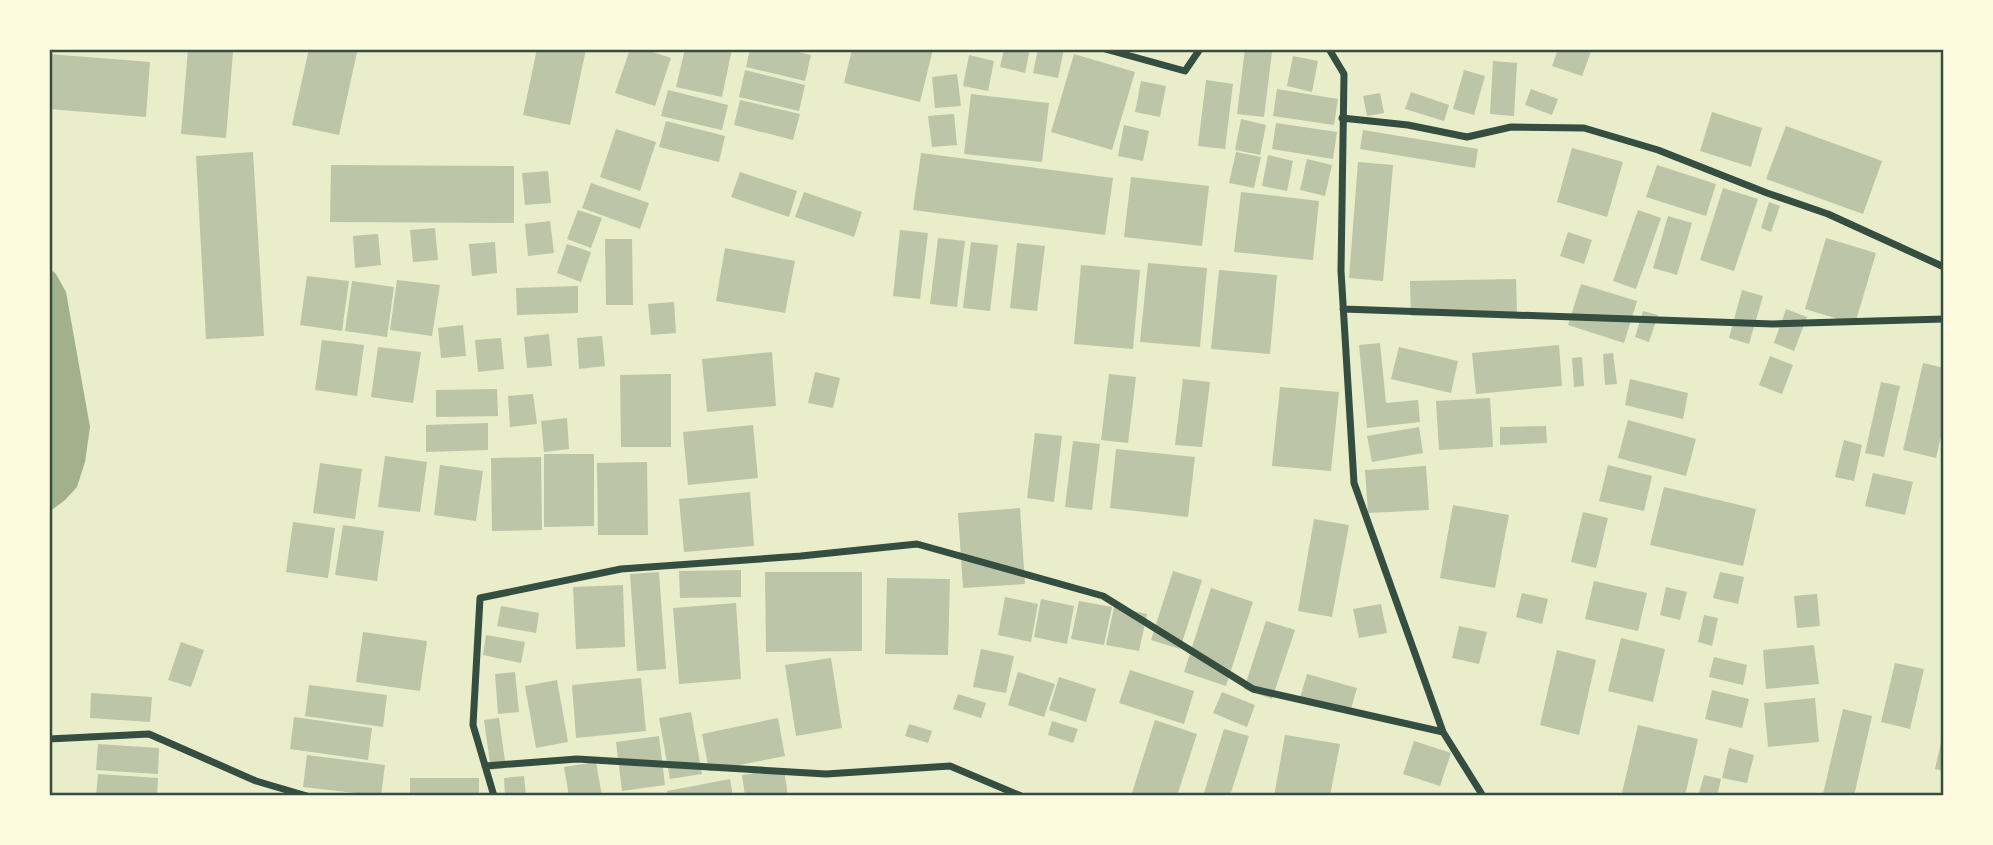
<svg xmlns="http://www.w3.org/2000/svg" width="1993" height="845" viewBox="0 0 1993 845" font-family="'Exo 2',sans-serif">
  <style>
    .water { fill: #a3b18a }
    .building { fill: #bcc5a7 }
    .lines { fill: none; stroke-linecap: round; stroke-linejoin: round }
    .minor { stroke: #344e41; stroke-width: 7 }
    .neatline { fill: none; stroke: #344e41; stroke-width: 2.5 }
  </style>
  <rect width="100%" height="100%" fill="#e9edc9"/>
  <!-- water -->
  <path class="water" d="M49,268l7,6 10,18 24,135 -5,35 -8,25 -12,13 -16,12z"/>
  <!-- building -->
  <path class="building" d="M188,49l45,3 -7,86 -45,-4z
    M309,49h33l15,3 -18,83 -47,-10z
    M537,49h49l-16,76 -47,-10z
    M630,49h14l27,9 -16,48 -40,-13z
    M685,49h47l-10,48 -46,-10z
    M750,49h36l25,6 -6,26 -59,-14z
    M852,49h81l-13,53 -76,-19z
    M1004,49h26l-5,24 -25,-6z
    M1038,49h26l-6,29 -25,-5z
    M1245,49l27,3 -8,65 -27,-3z
    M1558,49h34l-10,27 -30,-10z
    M49,54l101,8 -4,55 -97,-8z
    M1074,54l61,18 -23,78 -61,-18z
    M969,55l25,6 -6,30 -25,-5z
    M1293,56l25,5 -6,31 -25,-6z
    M1493,61l24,2 -3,53 -24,-2z
    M745,70l60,15 -6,26 -60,-14z
    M1464,70l21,6 -11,39 -21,-6z
    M957,74l4,32 -26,2 -3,-31z
    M1206,80l27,4 -8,65 -27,-3z
    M1141,81l25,5 -6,31 -25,-5z
    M1277,89l61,10 -4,26 -61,-9z
    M1531,89l27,10 -6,16 -27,-10z
    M668,90l60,15 -6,25 -61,-14z
    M1411,92l38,13 -5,16 -39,-12z
    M1380,93l4,20 -17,3 -4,-20z
    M971,94l78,9 -7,59 -78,-8z
    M740,100l60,14 -7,26 -59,-15z
    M1712,112l50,16 -11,39 -51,-16z
    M954,114l3,31 -25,2 -4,-31z
    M1241,119l25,6 -6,30 -25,-5z
    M666,121l59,15 -6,26 -60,-15z
    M1276,123l61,9 -4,27 -61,-10z
    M1124,125l25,6 -6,30 -25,-5z
    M1786,126l96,35 -19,53 -97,-35z
    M616,129l40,13 -16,49 -40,-14z
    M1363,130l115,19 -3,19 -115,-19z
    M1572,148l51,14 -16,55 -50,-15z
    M253,152l11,184 -58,3 -10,-183z
    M1236,152l25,5 -7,31 -25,-5z
    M921,153l192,25 -8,57 -192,-25z
    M1268,155l25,6 -6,30 -25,-5z
    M1307,159l25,6 -7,31 -25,-6z
    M1358,162l35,3 -10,116 -34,-3z
    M331,165l183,1v57l-184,-1z
    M1657,165l59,19 -10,32 -60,-19z
    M548,171l3,32 -26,2 -3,-32z
    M740,172l57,19 -8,26 -58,-20z
    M1131,177l78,9 -7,60 -78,-9z
    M591,183l58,20 -9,26 -58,-21z
    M1723,188l35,11 -24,72 -34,-11z
    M804,192l58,20 -8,25 -59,-20z
    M1241,192l78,9 -6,59 -79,-8z
    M1769,202l11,4 -9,26 -10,-4z
    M578,210l24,8 -11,30 -24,-9z
    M1638,210l23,8 -25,71 -23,-8z
    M1668,216l24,7 -15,52 -24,-7z
    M550,221l4,32 -26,3 -3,-32z
    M435,228l3,32 -25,2 -3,-32z
    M900,230l28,3 -8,66 -27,-3z
    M1568,232l24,8 -8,24 -24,-8z
    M378,234l3,31 -26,3 -2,-32z
    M938,238l27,3 -8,66 -27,-3z
    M1826,238l50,15 -21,71 -50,-15z
    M605,239h27l1,66h-27z
    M495,242l2,31 -25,3 -3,-32z
    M971,242l27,3 -8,66 -27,-3z
    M1017,243l28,3 -8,65 -27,-3z
    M567,244l24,8 -10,30 -24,-9z
    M725,248l70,13 -10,52 -69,-12z
    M1148,263l59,5 -7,79 -60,-5z
    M1081,265l59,5 -7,79 -59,-5z
    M1219,270l58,5 -7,79 -59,-5z
    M307,276l42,5 -7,50 -42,-6z
    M1516,279l1,35 -106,2 -1,-35z
    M397,280l43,5 -8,51 -42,-6z
    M352,281l42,6 -7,50 -42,-6z
    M1581,284l56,17 -13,42 -56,-18z
    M578,286v27l-61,2 -1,-27z
    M1742,290l21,6 -14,48 -20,-6z
    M674,302l2,31 -25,2 -3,-31z
    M1786,309l21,8 -13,34 -20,-8z
    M1643,311l15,4 -9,27 -14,-5z
    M463,325l3,31 -25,2 -3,-30z
    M549,334l3,32 -25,2 -3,-31z
    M602,336l3,30 -26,3 -2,-31z
    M501,338l3,31 -26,3 -3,-32z
    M322,340l42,5 -7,51 -42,-6z
    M1380,343l6,60 32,-3 2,22 -53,6 -8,-83z
    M1559,345l3,41 -86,8 -4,-41z
    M378,347l43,5 -8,51 -42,-6z
    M1399,347l59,14 -7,32 -60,-14z
    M772,352l4,54 -69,6 -5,-53z
    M1613,353l4,31 -12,1 -2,-31z
    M1770,356l23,9 -11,29 -23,-9z
    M1582,357l2,29 -10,1 -2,-29z
    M1923,363l21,5v55l-8,35 -33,-8z
    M815,372l25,6 -7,30 -25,-5z
    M671,374v73h-50l-1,-72z
    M1109,374l27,3 -8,66 -27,-3z
    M1183,379l27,3 -8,65 -27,-2z
    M1630,379l58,14 -5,26 -58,-14z
    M1881,382l19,4 -16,71 -19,-4z
    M1280,387l59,5 -8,79 -59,-5z
    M497,389l1,27 -62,1v-27z
    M533,394l4,30 -27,3 -2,-31z
    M1490,398l3,49 -54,3 -3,-49z
    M567,418l2,31 -25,3 -3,-31z
    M1628,420l68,19 -10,37 -68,-18z
    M488,423v27l-62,2v-27z
    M753,425l5,53 -70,7 -5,-53z
    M1546,426l1,17 -47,2v-18z
    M1419,427l4,26 -51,9 -5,-26z
    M1035,433l27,3 -8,66 -27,-4z
    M1844,440l18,5 -8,36 -19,-4z
    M1073,441l27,3 -8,66 -27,-3z
    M1116,449l79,8 -7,60 -78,-9z
    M544,454h50v72l-50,1z
    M385,456l42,6 -7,50 -42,-5z
    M541,457l1,73 -50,1 -1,-73z
    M647,462l1,73h-50l-1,-72z
    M320,463l42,6 -7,50 -42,-6z
    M440,465l43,6 -7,50 -42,-6z
    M1608,465l44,11 -8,35 -45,-10z
    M1426,466l3,44 -61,3 -3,-43z
    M1873,473l40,9 -8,33 -40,-9z
    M1664,487l92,22 -13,57 -93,-21z
    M750,492l4,54 -70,6 -5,-53z
    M1453,505l56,10 -14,73 -55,-10z
    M1020,508l5,76 -62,4 -5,-75z
    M1583,512l25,6 -12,50 -25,-6z
    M1314,519l35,6 -17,92 -34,-6z
    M293,522l42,6 -7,50 -42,-6z
    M343,525l41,6 -7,50 -42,-6z
    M741,570v27l-61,1 -1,-27z
    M1173,571l29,9 -22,69 -29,-9z
    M659,572l7,97 -29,2 -7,-97z
    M765,572h97v79l-96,1z
    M1720,572l24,5 -6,27 -25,-6z
    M887,578l63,1 -2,76 -63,-1z
    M1594,581l53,12 -9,38 -53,-12z
    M623,585l2,62 -49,2 -3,-62z
    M1666,587l21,5 -7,28 -20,-5z
    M1211,588l42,14 -27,84 -42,-14z
    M1522,593l26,6 -6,25 -26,-7z
    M1817,594l3,32 -23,2 -3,-32z
    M1005,597l33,7 -7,38 -33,-7z
    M1041,599l33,7 -7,38 -33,-7z
    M1079,601l33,6 -8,38 -33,-6z
    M736,603l5,76 -62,5 -6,-76z
    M1381,604l6,29 -28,5 -6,-29z
    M501,606l38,7 -3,20 -39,-7z
    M1114,607l33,7 -8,37 -33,-6z
    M1704,615l14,3 -6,28 -14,-4z
    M1266,621l29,9 -23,69 -28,-10z
    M1459,626l28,6 -8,32 -27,-6z
    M363,632l64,9 -7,50 -64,-9z
    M486,635l39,7 -4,21 -38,-8z
    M1621,638l44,11 -12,53 -45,-11z
    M181,642l23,8 -13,37 -23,-7z
    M1814,645l5,39 -53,5 -3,-39z
    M981,649l33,7 -8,37 -33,-6z
    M1557,650l39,10 -17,75 -39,-10z
    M1714,657l33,8 -4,20 -34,-8z
    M831,658l11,70 -46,8 -11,-71z
    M1895,663l29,6 -14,60 -29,-7z
    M1130,670l64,21 -10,33 -65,-21z
    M515,672l4,40 -21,2 -3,-40z
    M1018,672l37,12 -11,33 -36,-12z
    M1307,674l50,14 -7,24 -50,-14z
    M1059,677l37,12 -10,33 -37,-12z
    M641,678l5,53 -70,7 -4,-53z
    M557,680l11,62 -32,6 -11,-62z
    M309,685l78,10 -4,32 -78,-11z
    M1712,690l37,9 -7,29 -37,-9z
    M1222,692l33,13 -8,22 -34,-14z
    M91,693l61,4 -2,25 -60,-4z
    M958,694l28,9 -5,15 -28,-9z
    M1815,698l4,44 -51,5 -4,-44z
    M1843,709l29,7 -18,80h-22l-9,-2z
    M691,712l11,62 -32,5 -11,-61z
    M294,717l78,11 -4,32 -78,-11z
    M499,718l7,50 -15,2 -7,-50z
    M778,718l7,38 -76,15 -7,-37z
    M1155,720l42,14 -20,62h-46z
    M1052,721l26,8 -5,14 -25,-8z
    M909,724l23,7 -4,12 -23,-7z
    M1638,725l60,14 -13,57h-52l-11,-3z
    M1224,729l25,7 -19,60h-27z
    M1943,734h1v37l-9,-2z
    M1285,735l55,9 -10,52h-56z
    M659,736l6,49 -43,6 -6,-49z
    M1414,741l37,12 -11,33 -37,-12z
    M98,744l61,4 -1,26 -62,-4z
    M1729,748l25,7 -7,28 -25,-5z
    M307,755l78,10 -4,31 -78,-9z
    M596,762l6,34h-33l-5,-29z
    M784,769l4,27h-43l-3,-21z
    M98,774l60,4 -1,18h-61z
    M1704,775l17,4 -4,17 -18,-3z
    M524,776l2,20h-21l-1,-18z
    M410,778h69v18h-69z
    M730,779l3,17h-65l-1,-5z"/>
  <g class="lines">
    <!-- minor -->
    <path class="minor" d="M1105,49l80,22 15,-22
      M1329,49l15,25 -3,197 13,212 89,249 40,64
      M1342,118l66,7 59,12 44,-10 73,1 74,22 109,43 61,21 116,53
      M1343,309l430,15 171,-5
      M49,739l100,-5 107,47 51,15
      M485,766l92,-7 249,15 124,-8 71,30
      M494,796l-21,-71 7,-127 141,-29 180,-13 116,-12 186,52 150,93 190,43"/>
  </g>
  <!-- border -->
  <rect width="1993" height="845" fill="none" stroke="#fefae0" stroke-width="102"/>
  <rect x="51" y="51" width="1891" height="743" class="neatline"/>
</svg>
